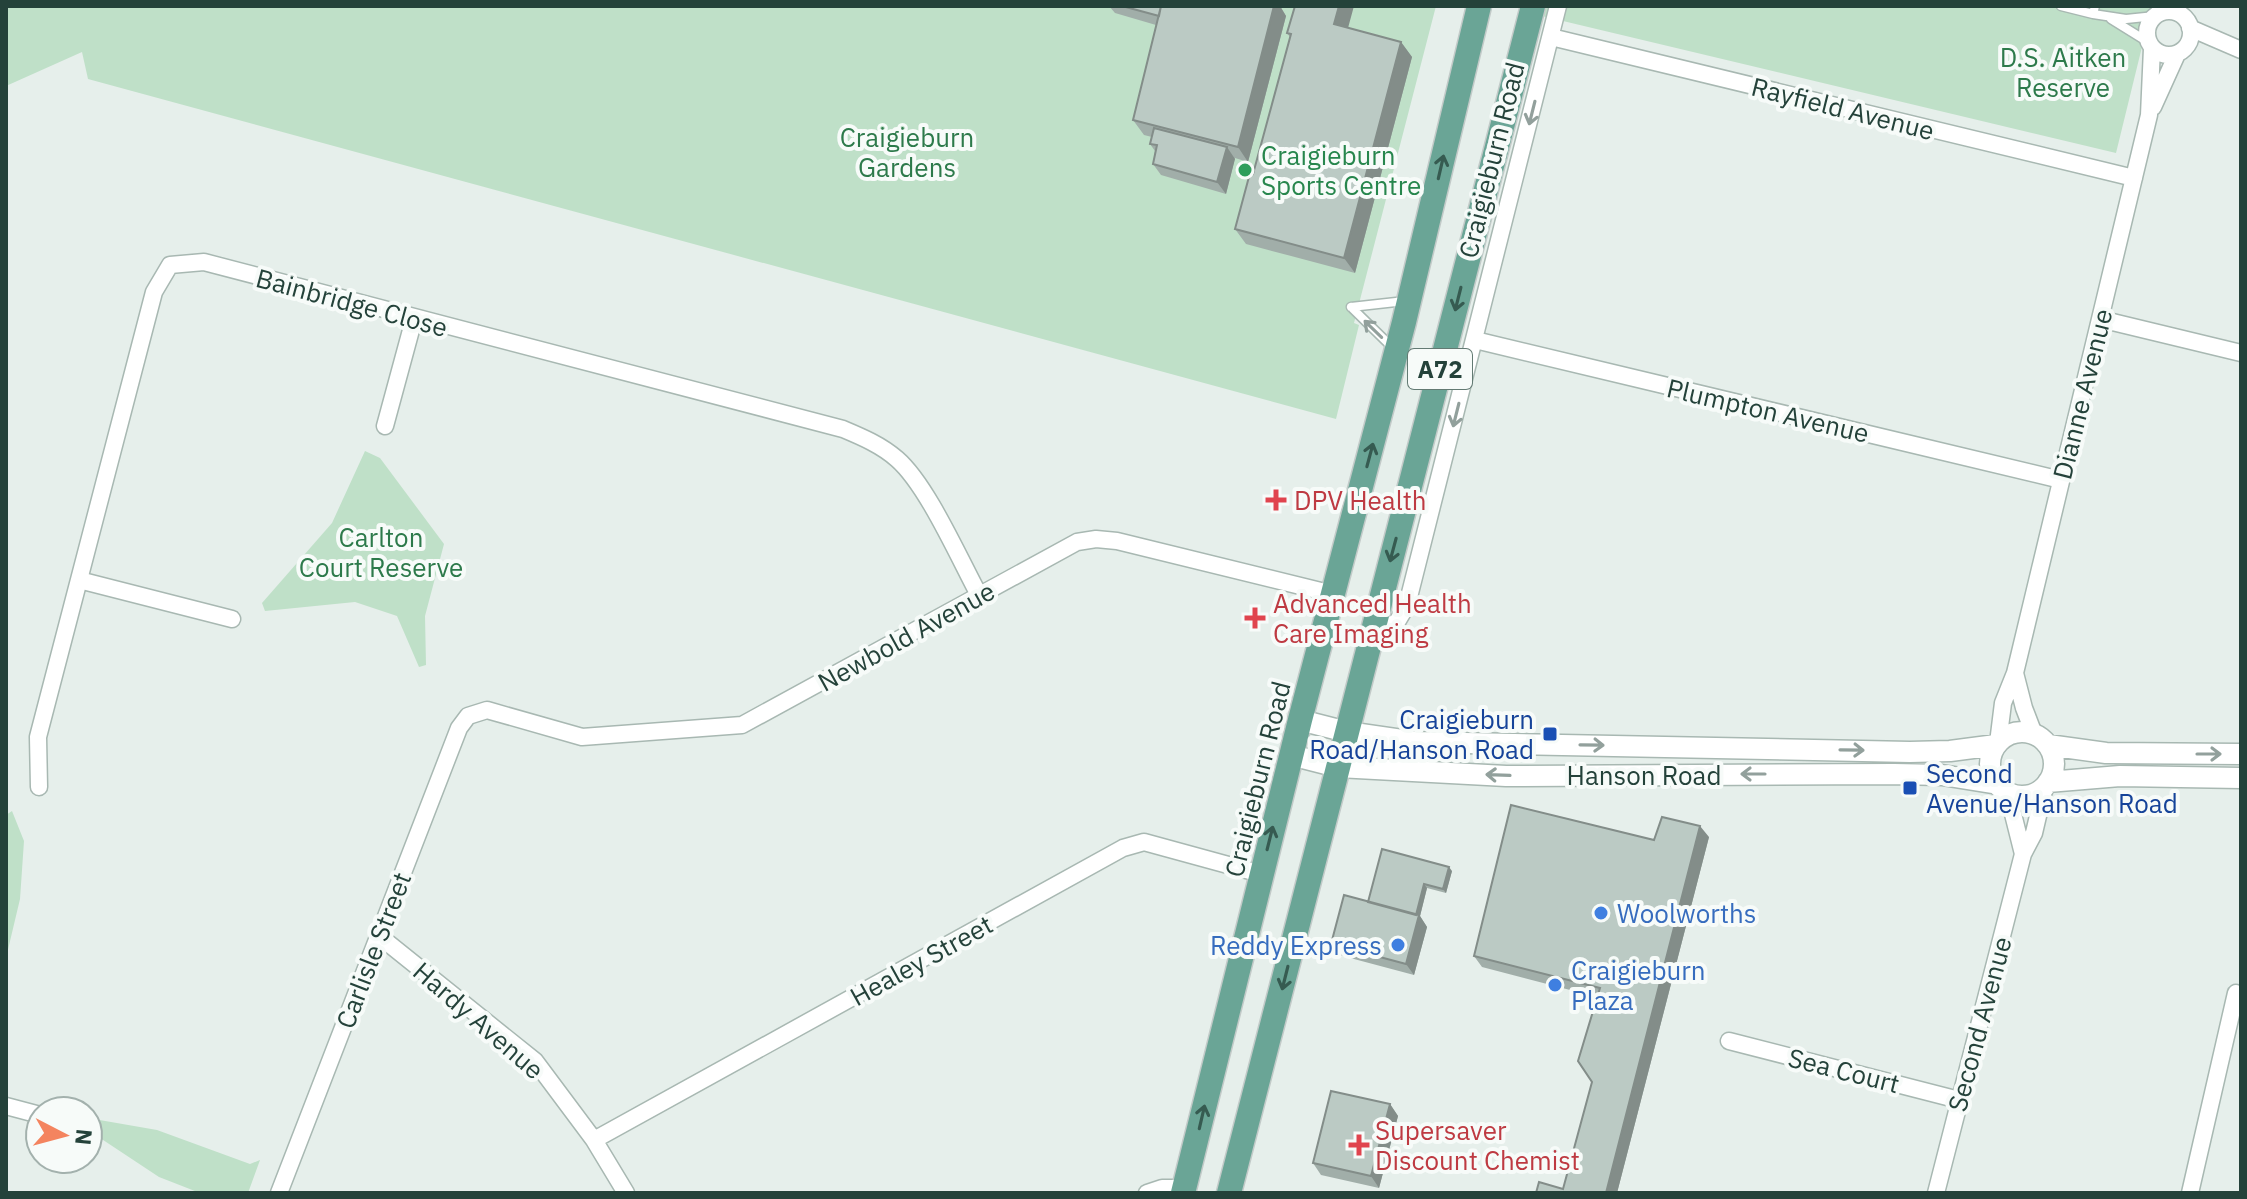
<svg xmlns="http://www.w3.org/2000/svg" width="2247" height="1199" viewBox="0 0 2247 1199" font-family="'IBM Plex Sans',sans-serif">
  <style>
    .green { fill: #bfe0c8 }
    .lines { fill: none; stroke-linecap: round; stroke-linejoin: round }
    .service-casing { stroke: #a8b8b2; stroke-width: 11 }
    .minor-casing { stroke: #a8b8b2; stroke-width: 19 }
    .tertiary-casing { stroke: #a8b8b2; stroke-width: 23 }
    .primary-casing { stroke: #c2cac8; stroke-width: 27 }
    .service { stroke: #fff; stroke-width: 8 }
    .minor { stroke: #fff; stroke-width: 16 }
    .tertiary { stroke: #fff; stroke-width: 20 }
    .primary { stroke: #6aa596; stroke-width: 24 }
    .wall { fill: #a1aea9 }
    .shaded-wall { fill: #838d89 }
    .building { fill: #bbcac4; stroke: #838d89; stroke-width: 2 }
    .oneway { stroke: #92a09c }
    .oneway2 { stroke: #365b51 }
    .leisure-dot { fill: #2e9e5b; stroke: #f7fbf9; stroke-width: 3 }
    .health-dot { fill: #e0444e; stroke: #f7fbf9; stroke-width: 3 }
    .transit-dot { fill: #1a4fb4; stroke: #f7fbf9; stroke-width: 3 }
    .shop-dot { fill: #3f7fe0; stroke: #f7fbf9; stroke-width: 3 }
    .labels { text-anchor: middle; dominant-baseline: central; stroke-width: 8; stroke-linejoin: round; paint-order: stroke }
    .shield { fill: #f7fbf9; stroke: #637a73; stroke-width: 2 }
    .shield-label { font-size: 24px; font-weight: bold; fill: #24423a }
    .park-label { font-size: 26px; fill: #2d7a4b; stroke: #f7fbf9 }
    .street-label { font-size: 26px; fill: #24423a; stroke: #f7fbf9 }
    .leisure-label { font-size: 26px; fill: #27864d; stroke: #f7fbf9; text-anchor: start }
    .health-label { font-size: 26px; fill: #be3a42; stroke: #f7fbf9; text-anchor: start }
    .transit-label { font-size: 26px; fill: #164399; stroke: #f7fbf9; text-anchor: end }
    .shop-label { font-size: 26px; fill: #366cbe; stroke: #f7fbf9; text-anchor: start }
  </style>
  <rect width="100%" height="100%" fill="#e6efeb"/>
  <!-- green -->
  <path class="green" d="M6,6h1430l-82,317 5,2 -23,94 -1248,-340 -6,-27 -76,34z
    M1544,6h608l-36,147 -574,-137z
    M365,451l15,7 64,86 -19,72 1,49 -7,2 -22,-51 -42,-14 -90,9 -3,-8 70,-80z
    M12,811l12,30 -4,58 -14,59v-143z
    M88,1118l69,12 93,34 10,-4 -12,33h-48l-41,-16 -71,-47z"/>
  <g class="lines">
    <defs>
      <path id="service" d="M2061,6l32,8 2,-8
        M2093,14l33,5 29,-3
        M2111,19l37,23
        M1351,307l42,41
        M1351,307l54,-6"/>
      <path id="minor" d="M2147 33a22 22 0 1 1 44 0a22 22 0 1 1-44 0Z
        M2190,28l51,22
        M1551,37l583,141
        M2153,107l24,-53
        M2100,319l141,34
        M1475,340l586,140
        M385,426l29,-107
        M79,580l153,39
        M1371,635l26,-13 10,-17 151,-599
        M2015,673l9,35 10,26
        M1998,743l5,-40 12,-30 134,-558 3,-67
        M39,787l-1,-50 116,-445 16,-27 34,-3 639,167c19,8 38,16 54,30 30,26 62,99 82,136
        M2002,789l11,25 10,40
        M378,935l157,126 59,79 32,53
        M1729,1041l230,59
        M6,1106l34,9
        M594,1140l529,-292 21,-6 117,32
        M279,1193l180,-465 9,-12 19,-6 95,27 160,-12 335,-183 19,-3 21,2 216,53
        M1147,1193l15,-5h23
        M1936,1193l87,-339 11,-21 11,-47
        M2190,1193l46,-200"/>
      <path id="tertiary" d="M1300,720l47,12 69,10 494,10 40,-1 46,-6
        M1990 764a32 32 0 1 1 64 0a32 32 0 1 1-64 0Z
        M2048,745l58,8 135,1
        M1291,755l47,12 168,9 388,-2 48,1 56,9
        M2048,782l72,-6 121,2"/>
      <path id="primary" d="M1183,1193l117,-473 104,-398 75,-316
        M1229,1193l304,-1187"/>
    </defs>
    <!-- service casing -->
    <use href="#service" class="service-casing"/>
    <!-- minor casing -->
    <use href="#minor" class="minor-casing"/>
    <!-- tertiary casing -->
    <use href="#tertiary" class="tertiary-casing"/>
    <!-- primary casing -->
    <use href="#primary" class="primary-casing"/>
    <!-- service -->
    <use href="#service" class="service"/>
    <!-- minor -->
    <use href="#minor" class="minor"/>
    <!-- tertiary -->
    <use href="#tertiary" class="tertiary"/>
    <!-- primary -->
    <use href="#primary" class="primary"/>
  </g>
  <!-- wall -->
  <path class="wall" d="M1109,6h171l6,10 -38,146 -13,-4 -9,36 -65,-19 -8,-11 2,-13 -5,-7 2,-7 -8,-2 -11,-15 23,-95 -41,-12z
    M1348,28l53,14 11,15 -57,216 -109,-29 -11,-15 18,-55 37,-137 -3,-4z
    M1709,837l-92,356h-81l27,-4 29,-107 5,-85 -115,-30 -8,-11 180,-116z
    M1452,871l-6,22 -19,-5 -7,28 7,11 -13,48 -75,-20 -8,-11 37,-42z
    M1390,1104l8,12 -19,72 -58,-13 -8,-12z"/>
  <!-- shaded-wall -->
  <path class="shaded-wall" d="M1270,6h10l6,10 -38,146 -10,-15z
    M1339,6h15l-9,33 -11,-15z
    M1401,42l11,15 -57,216 -11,-15z
    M1227,147l8,12 -9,35 -9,-12z
    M1700,826l9,11 -92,356h-11z
    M1449,867l3,4 -6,22 -3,-4z
    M1424,884l3,4 -7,28 7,11 -13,48 -8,-11 9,-44z
    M1390,1104l8,12 -19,72 -8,-12z"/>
  <!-- building -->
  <path class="building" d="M1122,6h39l-2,10z
    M1161,6h113l-36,141 -105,-27z
    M1295,6h44l-5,18 67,18 -57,216 -109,-29 15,-56 3,1 38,-140 -4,-1z
    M1154,128l73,19 -10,35 -64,-18 4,-19 -7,-1z
    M1511,805l143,35 8,-23 38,9 -94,367h-70l3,-11 24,7 29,-107 -14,-21 22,-73 -126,-32z
    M1382,849l67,18 -6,22 -19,-5 -8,31 -48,-13z
    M1344,895l75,20 -13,49 -75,-20z
    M1331,1091l59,13 -19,72 -58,-13z"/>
  <!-- one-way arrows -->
  <defs><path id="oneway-shaft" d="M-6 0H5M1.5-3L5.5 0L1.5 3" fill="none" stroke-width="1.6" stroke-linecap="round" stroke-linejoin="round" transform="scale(2)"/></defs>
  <g class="oneway">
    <use href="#oneway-shaft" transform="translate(1532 113) rotate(104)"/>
    <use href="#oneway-shaft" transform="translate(1373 329) rotate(-136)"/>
    <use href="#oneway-shaft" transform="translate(1456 415) rotate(104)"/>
    <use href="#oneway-shaft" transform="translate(1592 745) rotate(1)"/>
    <use href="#oneway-shaft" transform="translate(1852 750) rotate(1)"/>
    <use href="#oneway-shaft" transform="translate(2209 754)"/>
    <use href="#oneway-shaft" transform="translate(1753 774) rotate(-180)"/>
    <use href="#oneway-shaft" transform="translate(1498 775) rotate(-178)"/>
  </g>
  <g class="oneway2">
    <use href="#oneway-shaft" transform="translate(1441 167) rotate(-77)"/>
    <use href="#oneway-shaft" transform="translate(1458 299) rotate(104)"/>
    <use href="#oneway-shaft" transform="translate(1370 455) rotate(-75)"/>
    <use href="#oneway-shaft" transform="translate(1393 550) rotate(105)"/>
    <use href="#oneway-shaft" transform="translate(1270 838) rotate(-76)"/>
    <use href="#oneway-shaft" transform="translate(1285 978) rotate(104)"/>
    <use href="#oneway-shaft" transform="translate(1202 1117) rotate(-77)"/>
  </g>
  <!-- markers -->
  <circle class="leisure-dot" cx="1245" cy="170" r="8"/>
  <g class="health-dot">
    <path d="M1272 488h8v8h8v8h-8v8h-8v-8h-8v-8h8z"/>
    <path d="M1251 606h8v8h8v8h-8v8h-8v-8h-8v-8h8z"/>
    <path d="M1355 1133h8v8h8v8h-8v8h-8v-8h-8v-8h8z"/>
  </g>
  <g class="transit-dot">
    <rect x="1542" y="726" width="16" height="16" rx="4"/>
    <rect x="1902" y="780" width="16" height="16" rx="4"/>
  </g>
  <g class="shop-dot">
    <circle cx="1601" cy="913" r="8"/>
    <circle cx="1398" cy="945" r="8"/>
    <circle cx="1555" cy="985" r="8"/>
  </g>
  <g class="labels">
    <!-- shield labels -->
    <rect class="shield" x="1408" y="349" width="64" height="40" rx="6"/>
    <g class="shield-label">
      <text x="1440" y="369">A72</text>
    </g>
    <!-- park labels -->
    <g class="park-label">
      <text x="2063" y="57">D.S. Aitken<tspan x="2063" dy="30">Reserve</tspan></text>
      <text x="907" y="137">Craigieburn<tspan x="907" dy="30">Gardens</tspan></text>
      <text x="381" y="537">Carlton<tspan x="381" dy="30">Court Reserve</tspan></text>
    </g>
    <!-- street labels -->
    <g class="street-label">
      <text transform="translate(1843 108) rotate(14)">Rayfield Avenue</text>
      <text transform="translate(1491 160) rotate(-76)">Craigieburn Road</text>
      <text transform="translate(352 302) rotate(15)">Bainbridge Close</text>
      <text transform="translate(2082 394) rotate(-76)">Dianne Avenue</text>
      <text transform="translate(1768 410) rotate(13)">Plumpton Avenue</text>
      <text transform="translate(906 636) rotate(-29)">Newbold Avenue</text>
      <text x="1644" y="775">Hanson Road</text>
      <text transform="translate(1257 779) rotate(-76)">Craigieburn Road</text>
      <text transform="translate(373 950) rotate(-69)">Carlisle Street</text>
      <text transform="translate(921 960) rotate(-29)">Healey Street</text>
      <text transform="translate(479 1020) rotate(41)">Hardy Avenue</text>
      <text transform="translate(1979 1024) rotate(-75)">Second Avenue</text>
      <text transform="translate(1844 1070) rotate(14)">Sea Court</text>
    </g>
    <!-- leisure labels -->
    <g class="leisure-label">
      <text x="1261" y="155">Craigieburn<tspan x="1261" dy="30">Sports Centre</tspan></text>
    </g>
    <!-- health labels -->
    <g class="health-label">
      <text x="1294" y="500">DPV Health</text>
      <text x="1273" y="603">Advanced Health<tspan x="1273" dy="30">Care Imaging</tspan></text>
      <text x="1375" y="1130">Supersaver<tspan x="1375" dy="30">Discount Chemist</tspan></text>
    </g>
    <!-- transit labels -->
    <g class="transit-label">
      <text x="1534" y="719">Craigieburn<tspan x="1534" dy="30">Road/Hanson Road</tspan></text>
      <text x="1926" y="773" text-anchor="start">Second<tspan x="1926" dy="30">Avenue/Hanson Road</tspan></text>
    </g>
    <!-- shop labels -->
    <g class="shop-label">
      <text x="1617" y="913">Woolworths</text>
      <text x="1382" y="945" text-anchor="end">Reddy Express</text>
      <text x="1571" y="970">Craigieburn<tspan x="1571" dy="30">Plaza</tspan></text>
    </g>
  </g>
  <!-- border -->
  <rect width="2247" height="1199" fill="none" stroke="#24423a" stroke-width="16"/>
  <!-- north arrow -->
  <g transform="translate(64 1135) rotate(96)"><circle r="38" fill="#f7fbf9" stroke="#a3b1ad" stroke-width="2"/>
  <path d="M0-6L14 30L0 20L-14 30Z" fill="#f4845f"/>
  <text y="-12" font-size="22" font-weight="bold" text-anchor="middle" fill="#24423a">N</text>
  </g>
</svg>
